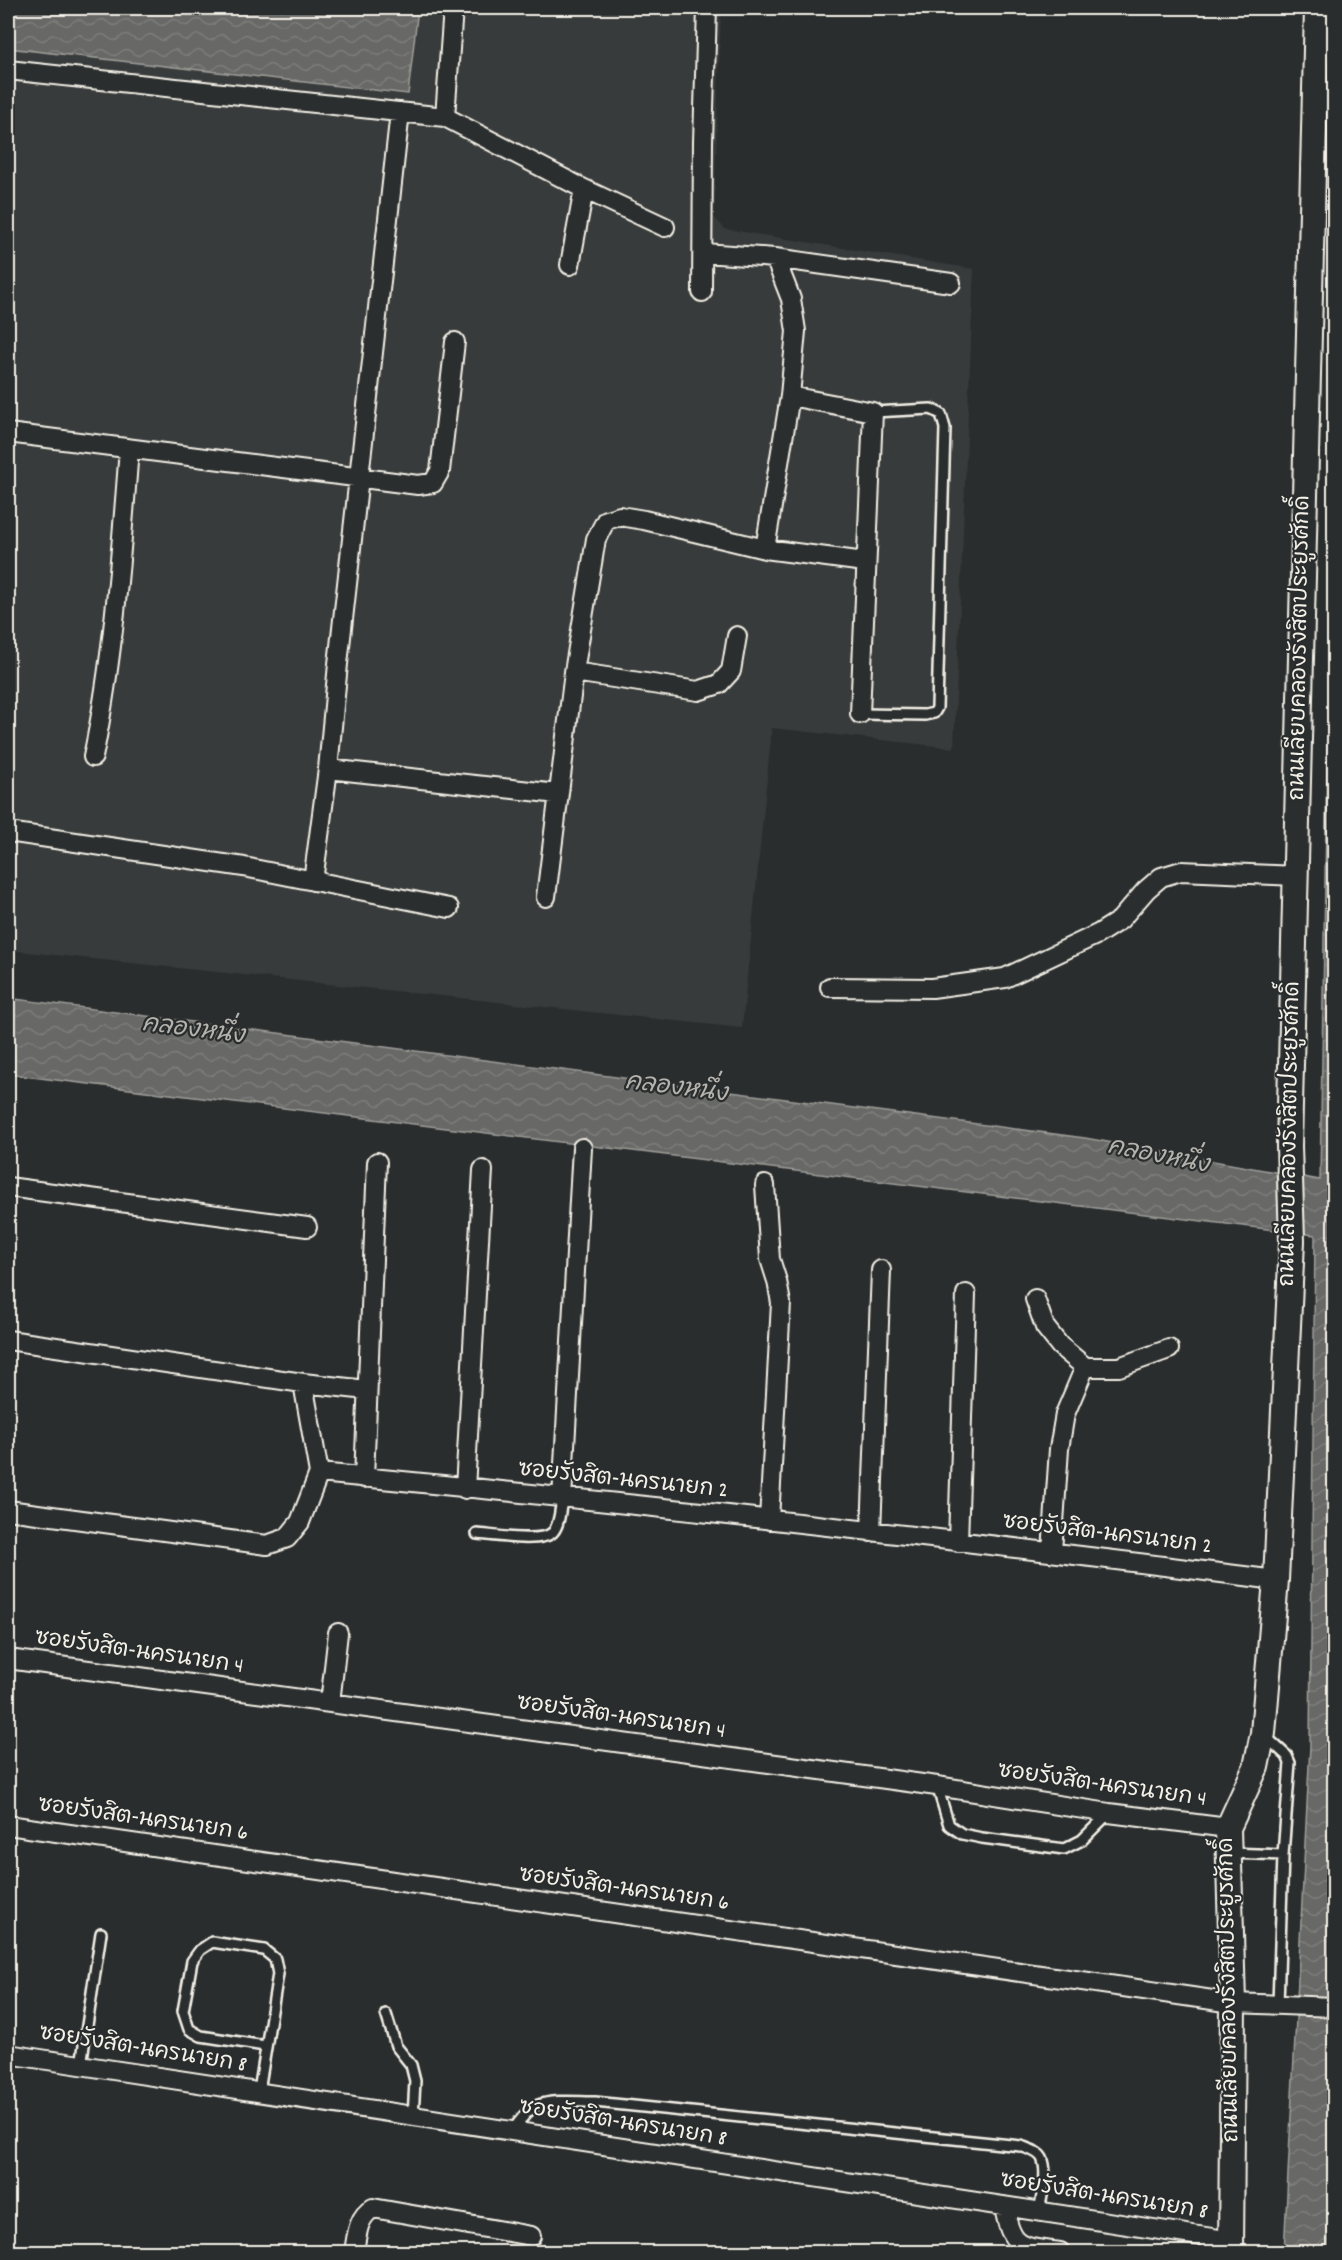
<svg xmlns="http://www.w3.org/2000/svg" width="1342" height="2260" viewBox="0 0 1342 2260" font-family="Dekko,'Playpen Sans Thai',sans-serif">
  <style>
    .built { fill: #373a3a }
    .water { fill: url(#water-waves); stroke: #9f9f9a; stroke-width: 1.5 }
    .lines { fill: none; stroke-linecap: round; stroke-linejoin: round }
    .lane-casing { stroke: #f4f1e8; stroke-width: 14 }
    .street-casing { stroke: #f4f1e8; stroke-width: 22 }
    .secondary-casing { stroke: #f4f1e8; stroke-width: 28 }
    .lane { stroke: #2a2d2e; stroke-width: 9 }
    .street { stroke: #2a2d2e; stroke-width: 18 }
    .secondary { stroke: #2a2d2e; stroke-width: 24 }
    .labels { text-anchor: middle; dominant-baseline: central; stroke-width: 4.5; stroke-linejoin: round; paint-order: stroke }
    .street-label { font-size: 22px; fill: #f4f1e8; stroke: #2a2d2e }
    .water-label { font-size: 24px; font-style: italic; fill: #b5b3ae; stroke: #2a2d2e }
  </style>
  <defs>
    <pattern id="water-waves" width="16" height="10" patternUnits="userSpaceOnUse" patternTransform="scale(1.5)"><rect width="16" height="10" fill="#676866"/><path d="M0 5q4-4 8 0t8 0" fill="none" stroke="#7d7e7c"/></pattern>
  </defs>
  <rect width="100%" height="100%" fill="#2a2d2e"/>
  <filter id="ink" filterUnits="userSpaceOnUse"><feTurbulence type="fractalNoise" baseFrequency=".0167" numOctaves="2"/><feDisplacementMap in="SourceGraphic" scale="12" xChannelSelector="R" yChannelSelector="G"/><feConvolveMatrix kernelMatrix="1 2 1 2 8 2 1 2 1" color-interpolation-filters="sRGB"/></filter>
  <g filter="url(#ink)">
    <!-- built -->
    <path class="built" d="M8,8h713l-7,209 11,12 249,40 -20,479 -182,-20 -30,300 -734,-78z"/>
    <!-- water -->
    <path class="water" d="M8,8h410l-10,86 -400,-46z
      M1334,341v1911h-50l26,-506 5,-511 -1307,-161v-76l1077,140 235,42z"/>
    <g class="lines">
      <defs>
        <path id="lane" d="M860,714l65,1 9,-2 3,-5 8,-280 -4,-14 -10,-5 -58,3
          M477,1534c16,1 65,10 76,-2 7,-8 7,-23 9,-33
          M1264,1735l23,21 3,7 -7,92 -5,149
          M937,1786l12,39 13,9 20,4 82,11 18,-9 27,-27
          M1228,1853l55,2
          M386,2014l10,32 15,19 4,16 -2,36
          M81,2065l20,-132
          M259,2091l19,-117 -3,-15 -11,-9 -52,-8 -12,8 -8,11 -9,50 6,18 12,7 64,10
          M512,2131c7,-9 14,-20 24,-25 17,-7 41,-4 59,-4l426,44c7,3 17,5 21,12 7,15 -1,39 -3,54"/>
        <path id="street" d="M8,70l437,47 139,72 81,38
          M445,117l8,-109
          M704,253l71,5 176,25
          M570,265l14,-76
          M702,292l1,-150 4,-134
          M790,396l83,16 -13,302
          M8,433l410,52 15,-2 7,-12 15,-129
          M765,549l25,-153 6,-65 -5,-32 -16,-41
          M574,672l124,19 21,-7 12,-13 6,-35
          M93,757c21,-101 28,-205 36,-308
          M328,769l230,25
          M8,832l236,35 205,41
          M313,881l15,-112 10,-105 62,-552
          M546,897l28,-225 22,-133 10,-19 14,-4 24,4 121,29 100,13
          M830,987l102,1 73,-10 93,-44 22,-14 26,-30 15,-13 20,-6 115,5
          M765,1185l5,74 7,22 4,22 -12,217
          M8,1187l299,40
          M1035,1299l10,28 15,19 25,21h34l50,-18
          M8,1340l295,43 16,90
          M303,1383l64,7
          M364,1478l13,-316
          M465,1489l18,-319
          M562,1499l20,-351
          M8,1510l259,35 20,-7 13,-16 19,-49c319,30 639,67 957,107
          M871,1532l10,-262
          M958,1542l8,-248
          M1052,1552l7,-103 6,-35 20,-47
          M8,1659l929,127 172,27 119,15
          M330,1703l8,-70
          M8,1825l1225,178 101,4
          M8,2054l1224,187
          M1004,2206c7,43 17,41 56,46
          M354,2252c3,-17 3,-34 19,-44l158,28"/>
        <path id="secondary" d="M1231,2252l2,-249 -5,-175 28,-61 7,-34 13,-153 16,-339 -3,-95 28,-1138"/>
      </defs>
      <!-- lane casing -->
      <use href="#lane" class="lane-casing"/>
      <!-- street casing -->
      <use href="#street" class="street-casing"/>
      <!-- secondary casing -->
      <use href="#secondary" class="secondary-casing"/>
      <!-- lane -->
      <use href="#lane" class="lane"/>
      <!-- street -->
      <use href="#street" class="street"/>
      <!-- secondary -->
      <use href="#secondary" class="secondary"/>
    </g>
  </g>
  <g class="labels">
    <!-- street labels -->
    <g class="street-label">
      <text transform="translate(1301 648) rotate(-89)">ถนนเลียบคลองรังสิตประยูรศักดิ์</text>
      <text transform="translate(1291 1134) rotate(-89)">ถนนเลียบคลองรังสิตประยูรศักดิ์</text>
      <text transform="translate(623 1481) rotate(6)">ซอยรังสิต-นครนายก 2</text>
      <text transform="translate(1107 1535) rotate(7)">ซอยรังสิต-นครนายก 2</text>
      <text transform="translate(139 1653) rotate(8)">ซอยรังสิต-นครนายก 4</text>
      <text transform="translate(621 1718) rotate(8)">ซอยรังสิต-นครนายก 4</text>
      <text transform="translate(1102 1786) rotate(8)">ซอยรังสิต-นครนายก 4</text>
      <text transform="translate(143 1820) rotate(8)">ซอยรังสิต-นครนายก 6</text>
      <text transform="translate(624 1890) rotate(8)">ซอยรังสิต-นครนายก 6</text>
      <text transform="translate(1230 1990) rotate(-91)">ถนนเลียบคลองรังสิตประยูรศักดิ์</text>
      <text transform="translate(143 2050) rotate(9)">ซอยรังสิต-นครนายก 8</text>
      <text transform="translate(623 2124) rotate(9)">ซอยรังสิต-นครนายก 8</text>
      <text transform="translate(1104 2197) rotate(9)">ซอยรังสิต-นครนายก 8</text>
    </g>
    <!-- water labels -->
    <g class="water-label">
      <text transform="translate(193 1031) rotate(7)">คลองหนึ่ง</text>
      <text transform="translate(676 1089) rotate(7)">คลองหนึ่ง</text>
      <text transform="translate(1158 1157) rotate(11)">คลองหนึ่ง</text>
    </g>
  </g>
  <!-- margin -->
  <rect width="1342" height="2260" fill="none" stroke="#2a2d2e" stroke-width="30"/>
  <rect x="15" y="15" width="1312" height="2230" fill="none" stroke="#f4f1e8" stroke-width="2" filter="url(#ink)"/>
</svg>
